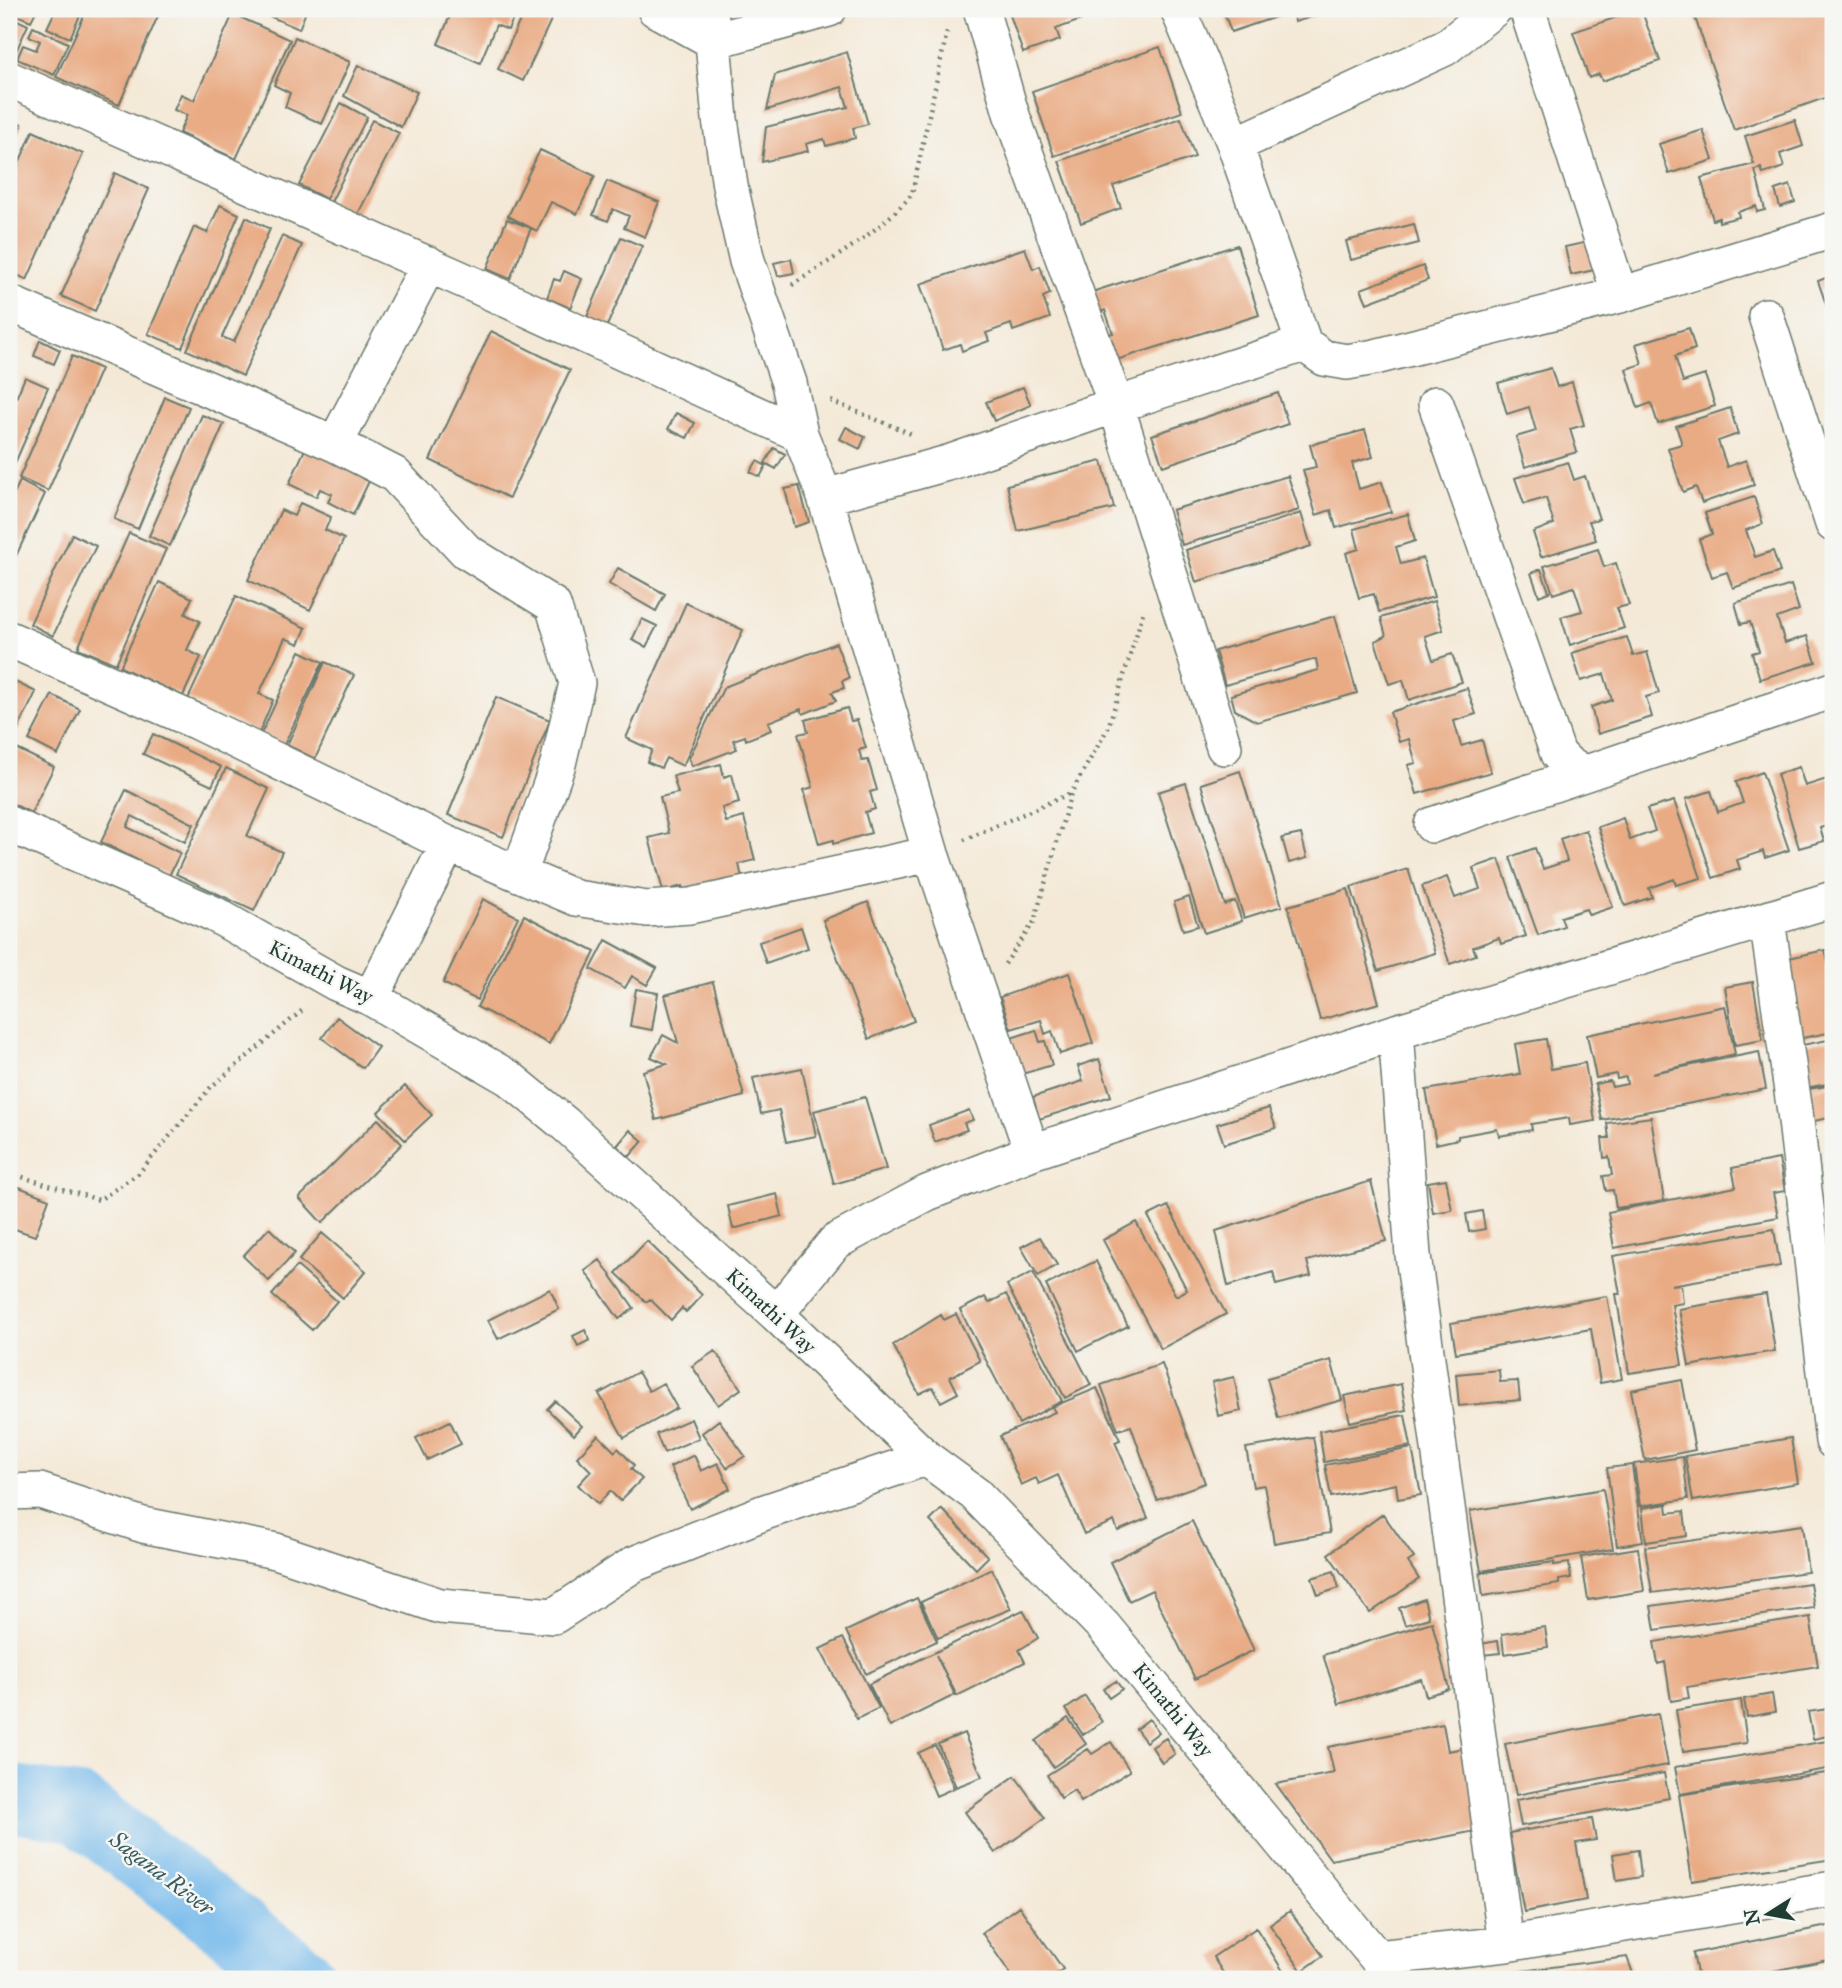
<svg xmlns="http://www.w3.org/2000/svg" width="1842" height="1988" viewBox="0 0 1842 1988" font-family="'IM FELL Great Primer',serif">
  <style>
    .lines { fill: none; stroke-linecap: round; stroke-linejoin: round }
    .river { stroke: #76baec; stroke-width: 68 }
    .building { fill: #e9ab84 }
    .minor-casing { stroke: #6a796d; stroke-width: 38 }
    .path { stroke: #6a796d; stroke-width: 4.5; stroke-dasharray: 2 5; stroke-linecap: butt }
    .minor { stroke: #fff; stroke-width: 35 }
    .labels { text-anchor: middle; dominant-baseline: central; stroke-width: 5; stroke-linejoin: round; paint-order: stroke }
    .street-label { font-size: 21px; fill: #1f3d34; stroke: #f6f6f2 }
    .water-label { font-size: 23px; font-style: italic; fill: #355c62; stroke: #f6f6f2 }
  </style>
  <rect width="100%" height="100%" fill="#f6f6f2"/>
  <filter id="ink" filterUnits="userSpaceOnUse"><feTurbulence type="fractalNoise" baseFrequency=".0143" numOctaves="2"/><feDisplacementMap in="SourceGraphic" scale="14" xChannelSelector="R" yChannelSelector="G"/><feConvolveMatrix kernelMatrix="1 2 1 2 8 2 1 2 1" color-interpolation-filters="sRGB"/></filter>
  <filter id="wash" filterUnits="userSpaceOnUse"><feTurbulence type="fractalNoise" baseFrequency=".00686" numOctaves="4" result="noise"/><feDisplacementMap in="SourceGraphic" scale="28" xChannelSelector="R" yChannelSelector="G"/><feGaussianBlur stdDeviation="1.57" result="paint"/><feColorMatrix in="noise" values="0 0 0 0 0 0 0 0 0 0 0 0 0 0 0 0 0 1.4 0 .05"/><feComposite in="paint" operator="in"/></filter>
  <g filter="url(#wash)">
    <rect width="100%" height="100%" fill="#f4e9d7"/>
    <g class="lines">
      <!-- river -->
      <path class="river" d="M9,1798l70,11 223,170"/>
    </g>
    <g id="blocks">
      <!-- building -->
      <path class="building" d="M11,9h26l-6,12 -22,-9z
        M56,9h27l-13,29 -23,-10z
        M87,9h74l-42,96 -63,-28z
        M253,9h54l-8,20z
        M453,9h65l-10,21 -12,-5 -16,38 -42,-19z
        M525,9h31l-33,72 -25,-12z
        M1029,9h82l-55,20 4,11 -37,13 -13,-38z
        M1223,9h60l2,5 -54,18z
        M1291,9h45l-41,13z
        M1641,9l19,52 -58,20 -3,-7 -10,4 -16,-46z
        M1692,9h133l8,23v63l-99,35z
        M233,14l57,26 -54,119 -57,-26 8,-18 -13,-5 7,-16 13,6z
        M9,16l19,9 -15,33 -4,-2z
        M33,27l35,16 -14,32 -37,-16 6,-14 13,5 4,-9 -11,-5z
        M295,37l55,25 -28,62 -37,-17 5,-14 -16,-8z
        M1160,47l22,65 -128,44 -22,-65z
        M847,52l21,72 -15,4 2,10 -29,8 -2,-7 -18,5 2,7 -46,11 4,-35 82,-20 -6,-20 -75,23 8,-35z
        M358,65l59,27 -16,35 -57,-31z
        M341,103l26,14 -41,82 -27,-14z
        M1181,118l14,39 -82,29 8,22 -40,15 -22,-62z
        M9,119l13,5 -13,32z
        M372,120l27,13 -42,83 -26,-14z
        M1795,120l8,26 -23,8 4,13 -21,7 -2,-6 -6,2 10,40 -8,2 -1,-6 -18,6 1,5 -20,5v-4l-6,2 -12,-42 53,-14 -9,-28z
        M1703,130l10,30 -44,14 -10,-30z
        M33,131l50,23 -56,126 -18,-9v-85z
        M540,150l55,26 -18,38 -26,-12 -14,29 -29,-15z
        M115,173l34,16 -54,122 -34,-15z
        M607,181l52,21 -14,35 -21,-9 5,-12 -16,-7 -5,12 -15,-6z
        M1790,185l5,17 -15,5 -5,-17z
        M220,205l19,9 -57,134 -34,-14 46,-107 13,6z
        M246,217l24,12 -48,108 12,5 48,-106 20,9 -59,131 -56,-26z
        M507,219l24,9 -21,51 -23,-10z
        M1414,224l5,19 -68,17 -5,-19z
        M621,237l21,9 -35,80 -20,-9z
        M1593,241l6,28 -28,6 -6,-28z
        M1237,245l22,70 -146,46 -8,-26 8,-2 -8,-23 -7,3 -6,-21z
        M1025,248l8,21 7,-3 10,28 -7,3 7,21 -37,13 -2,-7 -25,9 3,8 -27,10 -2,-7 -17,6 -23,-66z
        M791,259l3,14 -16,3 -4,-13z
        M1423,266l5,14 -61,23 -6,-14z
        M564,271l18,8 -12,29 -23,-10 7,-19 6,2z
        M1833,275v33l-5,2 -10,-29z
        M1689,328l6,21 -20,7 8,26 22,-7 10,31 -57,18 -7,-21 -13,5 -12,-39 16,-5 -6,-20z
        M491,331l79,39 -61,128 -79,-38z
        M40,340l20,10 -6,14 -20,-8z
        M72,356l29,13 -53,122 -29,-13z
        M1551,368l6,19 15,-5 12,43 -14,4 7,23 -52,15 -9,-30 20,-6 -7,-24 -22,7 -9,-31z
        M25,377l23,10 -39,90v-62z
        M1023,387l8,18 -37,16 -8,-19z
        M1278,393l10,31 -125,42 -11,-31z
        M165,397l24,10 -51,122 -24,-10z
        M1730,408l8,26 -20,7 9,26 19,-7 8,25 -52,18 -6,-16 -13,5 -15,-44 14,-4 -6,-18z
        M676,413l19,10 -8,15 -19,-9z
        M202,415l22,9 -54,122 -21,-10z
        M846,427l19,10 -5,12 -20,-10z
        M1365,430l8,27 -21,6 7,26 23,-7 9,30 -55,16 -5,-18 -15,5 -13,-45 13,-3 -6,-22z
        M306,447l65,30 -18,38 -25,-13 4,-8 -12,-5 -4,8 -27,-13z
        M774,448l11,6 -9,15 -11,-6z
        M757,461l9,5 -6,11 -10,-5z
        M1102,461l12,47 -96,23 -11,-46z
        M1568,462l6,18 11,-4 14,43 -10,2 7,19 -55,17 -8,-25 21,-8 -8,-26 -22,6 -9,-26z
        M1288,476l11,34 -117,35 -10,-35z
        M20,481l25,13 -36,77v-67z
        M799,486l10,36 -15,5 -9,-38z
        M1754,497l9,27 -17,6 9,27 18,-6 7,21 -47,16 -6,-16 -15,5 -13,-38 13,-5 -7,-21z
        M300,503l31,14 -6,13 19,9 -34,71 -62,-30 33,-70 13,6z
        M1301,513l10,33 -115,36 -10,-32z
        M1408,514l7,27 -19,6 5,17 22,-6 11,39 -55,15 -5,-18 -15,4 -13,-45 13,-4 -5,-20z
        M129,533l37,16 -50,115 -38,-16z
        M72,534l24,12 -43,90 -23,-12z
        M1598,549l6,18 12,-4 13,42 -12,3 7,20 -54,17 -9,-28 21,-6 -8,-24 -21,7 -9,-28z
        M618,568l47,26 -9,17 -47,-27z
        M1541,569l8,23 -10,4 -8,-23z
        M159,582l33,16 -7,16 15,7 -13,29 14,7 -18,39 -63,-29z
        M1791,585l8,25 -22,8 8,25 22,-7 9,26 -56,17 -8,-26 7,-2 -9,-29 -9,2 -6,-21z
        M236,596l70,32 -7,16 -14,-6 -26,56 14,6 -14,33 -71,-34z
        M1434,601l9,29 -18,6 8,24 19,-6 10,28 -53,18 -6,-20 -14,4 -14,-43 11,-5 -5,-18z
        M686,603l57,27 -60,136 -17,-8 -5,10 -14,-6 5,-12 -26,-12z
        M1335,616l22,77 -100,29 -22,-12 -4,-15 87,-25 -2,-11 -91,26 -10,-34z
        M642,619l15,7 -11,21 -14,-7z
        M1627,637l6,19 14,-4 12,41 -13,4 6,20 -54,17 -7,-27 21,-7 -8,-26 -23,7 -9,-28z
        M836,643l13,35 -7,3 2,7 -12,4 4,9 -33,13 -2,-5 -33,13 3,8 -25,10 -1,-4 -12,4 4,9 -45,17 -3,-8 35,-71z
        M300,651l23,11 -39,83 -23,-11z
        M325,662l29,13 -39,84 -28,-14z
        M9,679l27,13 -21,44 -6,-3z
        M1467,688l9,26 -22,7 7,25 21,-6 9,32 -74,22 -9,-29 8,-2 -7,-24 -10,3 -9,-30z
        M52,695l28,14 -22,46 -29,-15z
        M496,697l54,23 -47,117 -55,-22z
        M847,708l4,13 6,-1 9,28 -7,2 3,11 6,-1 9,30 -7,2 5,17 -10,3 6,21 -38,11v-4l-14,4 -15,-54 9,-3 -15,-53 10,-2 -3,-12z
        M153,734l68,33 -9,19 -69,-32z
        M9,745l45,22 -23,46 -22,-11z
        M721,764l3,13 8,-3 7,29 -17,5 4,14 18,-5 11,43 -16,4 3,14 -57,15 -2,-7 -20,5 -14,-53 20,-5 -9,-36 18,-4 -5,-17z
        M1799,767l6,19 28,-9v47l-13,4 4,13 -25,7 -22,-74z
        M226,768l43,21 -22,47 35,16 -28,59 -78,-37z
        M1240,771l42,135 -38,12 -43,-134z
        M1762,772l27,78 -24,8 -2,-7 -26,9 3,9 -27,9 -27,-79 25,-8 7,21 25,-9 -7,-21z
        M1186,783l39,122 10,-4 7,20 -38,12 -46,-141z
        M126,790l68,34 -9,18 -53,-26 -5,11 53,26 -11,23 -68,-34z
        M1674,801l27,77 -25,7 -2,-6 -25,9 3,9 -27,9 -27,-79 25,-9 7,22 25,-9 -8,-22z
        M1586,830l27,77 -24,8 -3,-6 -25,8 3,9 -26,9 -28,-78 25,-9 8,21 24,-8 -7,-22z
        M1301,834l6,24 -18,5 -7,-25z
        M1499,859l27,77 -25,8 -2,-6 -26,9 3,8 -26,9 -28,-78 25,-9 8,21 25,-9 -7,-21z
        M1408,869l27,84 -57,18 -27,-84z
        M1348,889l31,114 -59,17 -32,-114z
        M1189,897l9,29 -15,4 -9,-28z
        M483,899l35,18 -41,83 -34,-17z
        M868,902l46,119 -45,18 -46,-119z
        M524,915l71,37 -46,92 -72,-37z
        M801,927l7,21 -42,15 -7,-21z
        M606,940l51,28 -10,17 -15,-9 -7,12 -34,-19z
        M1825,950l8,33v49l-36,7 -17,-79z
        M1069,973l24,70 -33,11 -8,-23 -7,3 -4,-14 -30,9 -11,-32z
        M713,982l31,114 -88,24 -13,-49 24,-7 -16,-7 12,-22 15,8 -13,-48z
        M1753,982l10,58 -28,5 -10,-58z
        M636,989l22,4 -6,37 -22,-4z
        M1725,1006l10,48 -83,19 107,-21 7,37 -164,31 -7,-36 15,-3 2,6 15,-3 -1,-7 -9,2 -1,-5 -20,4 -9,-43z
        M337,1017l41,30 -15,21 -41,-30z
        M1036,1030l4,12 5,-1 7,24 -30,9 -11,-36z
        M1546,1039l5,30 34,-6 10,58 -25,4 -1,-7 -38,6 1,6 -33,6 -2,-7 -39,7v3l-22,5 -10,-54 94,-16 -5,-30z
        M1833,1039v44l-28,5 -8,-42z
        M1099,1059l12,37 -72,23 -6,-22 50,-16 -5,-15z
        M802,1068l14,68 -30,6 -7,-32 -18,4 -8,-36z
        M1833,1085v32l-24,5 -6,-32z
        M405,1086l27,29 -27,25 -27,-28z
        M865,1097l21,72 -52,15 -20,-73z
        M1269,1108l7,20 -52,16 -7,-20z
        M969,1110l4,10 -9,3 3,7 -32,12 -6,-17z
        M1651,1117l13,84 -48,7 -3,-18 -7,1 -3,-15 9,-1 -3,-18 -5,1 -2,-20h7l-2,-15z
        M378,1119l24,25 -80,79 -23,-25z
        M630,1130l13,11 -14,16 -12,-11z
        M1779,1159l6,32 -12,2 5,24 -164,31 -6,-36 128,-25 -4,-19z
        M1446,1179l6,31 -19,3 -5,-31z
        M1371,1181l15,60 -79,20 4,15 -35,9 -3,-13 -45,14 -12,-55z
        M9,1183l40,16 -14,37 -26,-9z
        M777,1194l5,22 -49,13 -5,-23z
        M1168,1206l58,108 -65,35 -58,-109 33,-18 40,74 11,-6 -39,-74z
        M1482,1211l3,18 -16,3 -3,-18z
        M269,1228l26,25 -26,28 -26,-25z
        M1774,1229l6,37 -109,19 10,-1 2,19 -11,2 10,60 -53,8 -13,-79h4l-7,-38z
        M322,1233l44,38 -23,27 -44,-38z
        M1040,1237l17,28 -19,11 -17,-29z
        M647,1241l55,54 -16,17 -4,-4 -11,12 -21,-21 -4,3 -30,-29z
        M600,1260l34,48 -15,11 -34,-48z
        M1096,1261l32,65 -50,25 -32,-66z
        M297,1266l40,35 -25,29 -40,-35z
        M1033,1272l58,113 -26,13 -58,-113z
        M550,1289l9,20 -61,30 -10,-19z
        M1006,1294l56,107 -43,23 -59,-114 25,-13 4,6z
        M1766,1294l9,57 -86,15 -10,-57z
        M1607,1296l15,83 -22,4 -9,-54 -135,24 -5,-30z
        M956,1314l24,47 -30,16 8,16 -17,9 -8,-15 -14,7 -26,-49 48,-30 3,5z
        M585,1330l5,10 -12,6 -5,-10z
        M715,1351l26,38 -23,16 -26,-39z
        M1331,1360l11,40 -64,18 -11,-40z
        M1162,1364l43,119 -48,17 -26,-74 -13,4 -17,-45z
        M1499,1370l1,12 18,-1 2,19 -61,6 -3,-32z
        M638,1372l11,19 14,-8 14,25 -53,30 -25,-44z
        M1234,1377l7,34 -23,5 -6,-34z
        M1682,1380l13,70 -50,10 -14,-70z
        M1401,1384l5,26 -56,12 -6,-26z
        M1097,1388l23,52 -5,2 33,76 -30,13 -4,-10 -30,13 -26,-59 -19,9 -3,-6 -15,7 -21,-49 55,-24 -3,-5z
        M555,1401l27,25 -8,9 -27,-26z
        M1405,1415l6,31 -87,16 -5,-31z
        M691,1419l8,19 -35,15 -8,-19z
        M719,1420l26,36 -18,12 -25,-35z
        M450,1421l11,23 -34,16 -11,-22z
        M598,1435l17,17 3,-4 16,17 -3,4 11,10 -22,22 -10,-10 -12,13 -20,-19 13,-14 -14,-14z
        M1313,1437l17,96 -56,10 -10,-58 -11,2 -7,-39z
        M1791,1438l7,45 -105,18 -8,-45z
        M1412,1448l9,47 -23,4 -2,-15 -65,13 -6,-32z
        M694,1455l7,16 17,-8 12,26 -40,20 -20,-42z
        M1683,1457l5,42 -48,7 -6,-42z
        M1632,1465l11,77 -26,4 -10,-78z
        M1603,1489l10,60 -132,22 -11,-60z
        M1667,1504l1,9 16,-2 3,25 -41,6 -4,-34z
        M942,1509l46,48 -12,12 -46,-48z
        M1383,1514l31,44 -6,4 11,17 -49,34 -42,-59z
        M1192,1521l62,129 -59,29 -43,-89 -23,11 -19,-39z
        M1802,1525l6,47 -156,21 -7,-46z
        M1638,1548l6,43 -56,9 -7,-43z
        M1554,1562v3l15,-2 2,15 -12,2v4l-76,12 -3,-23z
        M992,1569l19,40 -73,29 -17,-36z
        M1334,1571l5,17 -21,7 -6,-17z
        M1810,1583l4,25 -159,22 -4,-24z
        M917,1598l20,43 -71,33 -20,-43z
        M1424,1599l5,19 -24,7 -6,-17z
        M1023,1610l15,28 -19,12 6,12 -68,34 -21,-41 19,40 -65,32 -21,-43z
        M1810,1617l8,49 -131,21 2,11 -18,3 -6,-39 -7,2 -4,-22z
        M1432,1622l17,67 -23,7 -5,-17 -82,25 -16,-49z
        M1545,1627l3,20 -44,7 -2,-20z
        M843,1638l36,70 -22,11 -37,-70z
        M1498,1641l2,12 -18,2 -2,-11z
        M1116,1681l6,8 -13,9 -6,-9z
        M1772,1694l3,18 -28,5 -3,-18z
        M1085,1696l17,26 -19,13 -17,-26z
        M1741,1700l6,43 -64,9 -7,-42z
        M1828,1709l5,26 -20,4 -5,-27z
        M1658,1714l10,51 -152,30 -11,-51z
        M1068,1718l18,26 -33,23 -17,-26z
        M1149,1719l10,13 -13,10 -10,-13z
        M1443,1724l5,27 16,-3 16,82 -149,30 -55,-76 58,-11 -6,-26z
        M964,1733l18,44 -26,10 -18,-43z
        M1166,1738l9,16 -13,9 -10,-16z
        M1833,1740v28l-153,26 -5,-27z
        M1111,1742l19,29 -49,31 -7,-12 -13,8 -14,-23 41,-26 4,5z
        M935,1745l19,43 -18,8 -18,-43z
        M1664,1773l5,25 -148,28 -5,-26z
        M1826,1773l7,45v41l-141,22 -13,-86z
        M1015,1776l30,42 -50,35 -30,-41z
        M1592,1819l4,21 -20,3 10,57 -62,12 -15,-79z
        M1638,1850l3,27 -24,4 -4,-27z
        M1019,1906l44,63 -14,10h-35l-32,-46z
        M1290,1911l33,45 -21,15 -32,-46z
        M1833,1925v34l-101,20h-34l-5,-26z
        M1256,1928l32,51h-61l-14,-22z
        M1627,1957l8,22h-165l-1,-1z"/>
    </g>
  </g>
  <g filter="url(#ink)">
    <use href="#blocks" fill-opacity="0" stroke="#6a796d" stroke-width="2"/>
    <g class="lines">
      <defs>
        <path id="minor" d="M655,9l58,32 116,-32
          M710,9l10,110 10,67 17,75 42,122 11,51 25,63 106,357 101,298
          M981,9l30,104 105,292 188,-61
          M1178,9l57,136 69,199 20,14 23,4 28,-5 245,-62 213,-65
          M1527,9l93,286
          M9,79l470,208 321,147
          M1235,145l210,-97 49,-39
          M9,303l326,141 59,30 72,77 87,54 24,78 -19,81 -39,110
          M1766,316l67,208
          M1436,404l122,350 12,12 15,7
          M335,444l94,-180
          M825,497l126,-35 165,-57 108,342
          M9,639l186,82 253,123 128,54 71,11 43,-3 241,-52
          M9,824l205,90 122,69 35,15 138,80 56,46 211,190 150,144 49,36 129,133 273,331 13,21
          M1432,825l401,-135
          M1767,920l28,192 38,329
          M371,998l77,-154
          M1396,1032l17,223 93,689
          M776,1314l59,-72 92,-49 105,-41 364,-120 437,-133
          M9,1492l31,-1 103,34 133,26 164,55 114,10 80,-52 131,-52 161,-54
          M1377,1958l129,-14 327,-55"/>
      </defs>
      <!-- minor casing -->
      <use href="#minor" class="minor-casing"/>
      <!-- path -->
      <path class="path" d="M792,285c43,-28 87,-52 120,-91l35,-162
        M831,401l83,34
        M964,840l107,-47
        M1005,964l29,-42 37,-129 37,-65 35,-115
        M9,1173l90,27 39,-26 73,-87 94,-79"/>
      <!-- minor -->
      <use href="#minor" class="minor"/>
    </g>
  </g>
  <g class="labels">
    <!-- street labels -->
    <g class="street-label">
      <text transform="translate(321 972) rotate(27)">Kimathi Way</text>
      <text transform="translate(771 1311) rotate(43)">Kimathi Way</text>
      <text transform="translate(1173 1710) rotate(51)">Kimathi Way</text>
    </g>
    <!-- water labels -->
    <g class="water-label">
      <text transform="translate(162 1873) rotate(37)">Sagana River</text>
    </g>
  </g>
  <!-- margin -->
  <rect width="1842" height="1988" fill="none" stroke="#f6f6f2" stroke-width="35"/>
  <!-- north arrow -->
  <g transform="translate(1768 1914) rotate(259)" stroke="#f6f6f2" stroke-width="5" paint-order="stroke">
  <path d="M0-5L12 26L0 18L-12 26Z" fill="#1f3d34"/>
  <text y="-10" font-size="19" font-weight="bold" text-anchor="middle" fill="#1f3d34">N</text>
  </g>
</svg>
